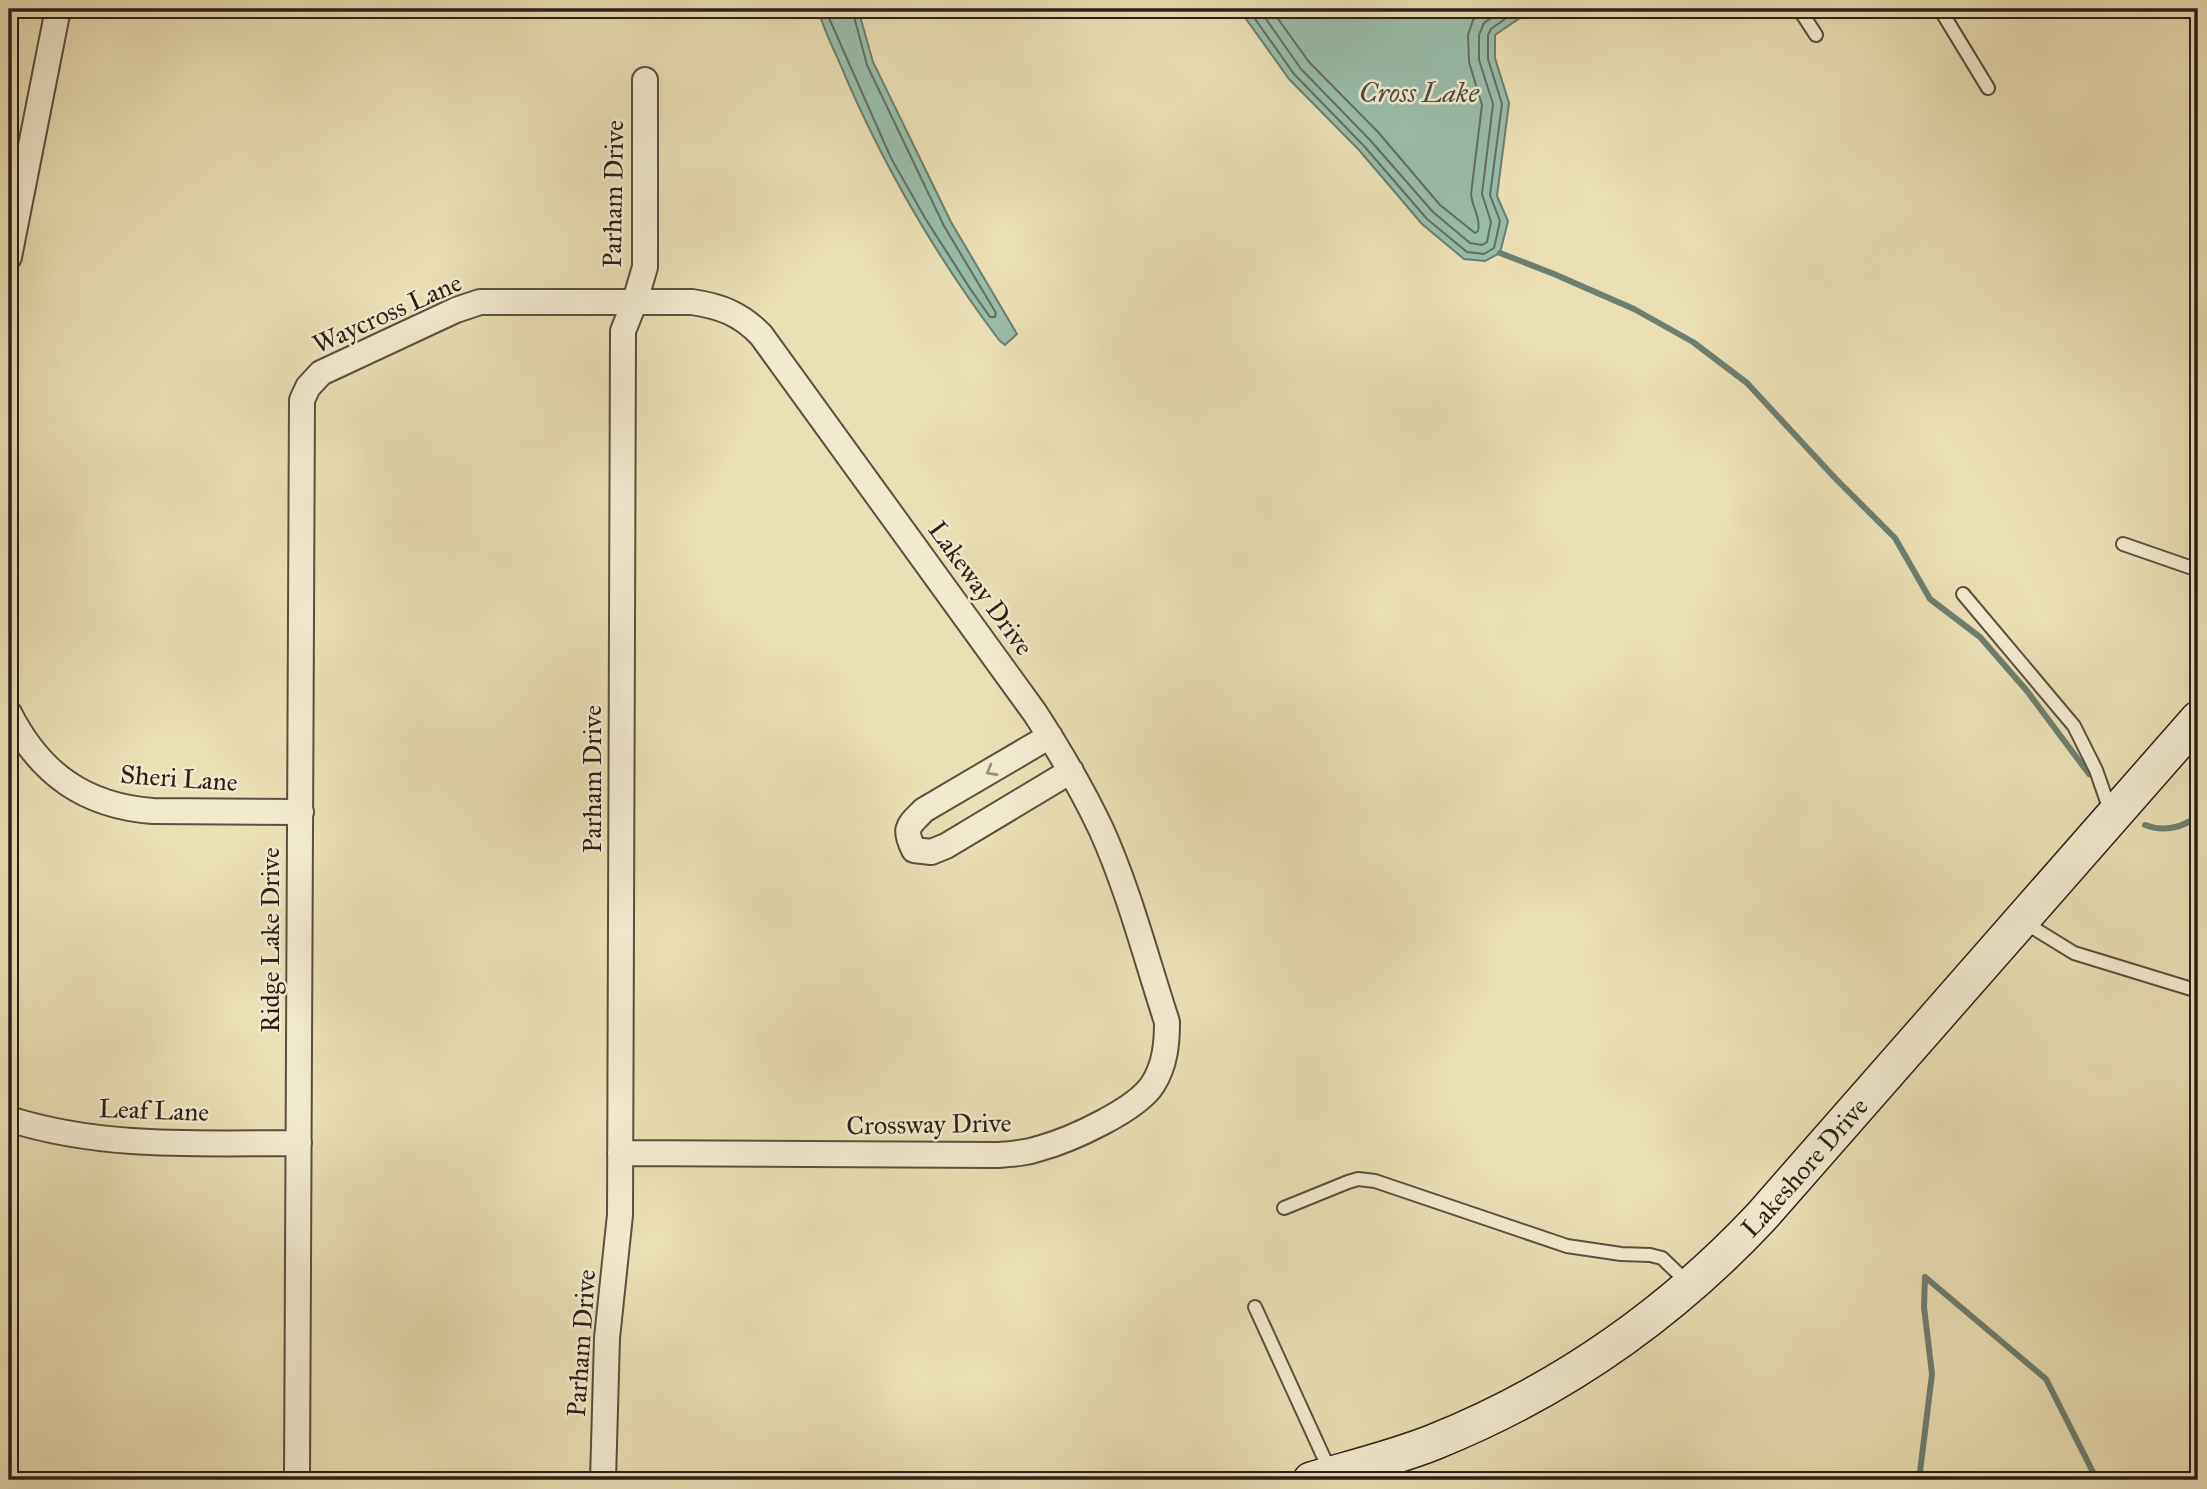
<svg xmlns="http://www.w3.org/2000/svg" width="2207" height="1489" viewBox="0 0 2207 1489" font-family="'IM FELL Great Primer',serif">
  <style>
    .water { fill: #99bdaa; stroke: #6d7e6f; stroke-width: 2 }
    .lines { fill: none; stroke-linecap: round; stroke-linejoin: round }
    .shore { stroke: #626e60; stroke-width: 2 }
    .stream { stroke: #6d7e6f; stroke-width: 6 }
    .service-casing { stroke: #5b4f3e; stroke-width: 16 }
    .minor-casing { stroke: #5b4f3e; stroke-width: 28 }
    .secondary-casing { stroke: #2b1f17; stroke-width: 38 }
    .service { stroke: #f2eacf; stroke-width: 12 }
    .minor { stroke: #f2eacf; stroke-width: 24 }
    .secondary { stroke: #f2eacf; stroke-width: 35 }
    .oneway { stroke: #988f7c }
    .labels { text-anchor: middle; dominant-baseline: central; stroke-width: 5; stroke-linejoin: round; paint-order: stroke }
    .street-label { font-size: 26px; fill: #2b1f17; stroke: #f2eacf }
    .water-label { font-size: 28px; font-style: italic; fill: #4c4e43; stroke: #f2eacf }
  </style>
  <rect width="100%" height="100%" fill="#ebdfb5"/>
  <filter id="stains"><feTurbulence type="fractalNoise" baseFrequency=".00286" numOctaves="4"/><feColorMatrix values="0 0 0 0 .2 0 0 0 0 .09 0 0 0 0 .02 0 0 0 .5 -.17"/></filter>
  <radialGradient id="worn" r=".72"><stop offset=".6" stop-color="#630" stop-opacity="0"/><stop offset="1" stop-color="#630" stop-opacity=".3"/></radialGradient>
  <!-- water -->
  <path class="water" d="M310,9h85c-27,15 -56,8 -85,0z
    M818,9h40l15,53 78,160 66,112 -12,11 -6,-5c-61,-81 -112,-168 -153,-262 -9,-23 -22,-46 -28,-69z
    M1239,9h294l-38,26v23l14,45 -12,93 11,25 -8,32 -15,8 -21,-2 -42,-35 -63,-74 -70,-71z"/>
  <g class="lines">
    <!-- shore -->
    <path class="shore" d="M825,9l66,149 34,60 46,72 19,27h5l1,-4 -52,-87 -77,-161 -15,-56
      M1248,9l46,65 70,72 63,73 40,33 17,2 10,-6 6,-27 -10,-26 12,-91 -14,-45v-24l3,-6 28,-20
      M1259,9l42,60 69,71 63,72 37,31 12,2 5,-3 4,-20 -9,-28 11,-90 -14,-44v-25l5,-12 20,-14
      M1271,9l38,53 69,70 62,73 35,28 3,-2c3,-13 -6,-24 -7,-37l11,-89 -13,-43 -1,-27 5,-15 13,-11"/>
    <!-- stream -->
    <path class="stream" d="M1500,253l54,21 80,35 59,33 54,41 88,95 60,60 35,61 50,38 47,54 62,83
      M2145,825c18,7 39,3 53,-10
      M1925,1277l121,102 51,101
      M1919,1480l13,-106 -8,-67 1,-30"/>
    <defs>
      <path id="service" d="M1799,9l17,26
        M1940,9l48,79
        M2123,544l75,26
        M1963,594l111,132 22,44 15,43
        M2022,921l52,32 124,38
        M1284,1208l64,-26 10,-3 17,2 192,65 54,8 29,1 12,3 25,24
        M2198,1285v67
        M1255,1307l75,164"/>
      <path id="minor" d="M9,257l49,-248
        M9,713c31,61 76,93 144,98l148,1
        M1050,736l-126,74c-16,16 -21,18 -10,40l17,2 15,-6 125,-75
        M9,1119c94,30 192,24 290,24
        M297,1480l5,-1080 6,-13 13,-14 135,-63 24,-8h212c28,4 49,12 69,33l274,378c24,37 47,76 66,116 28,62 45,129 66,193 0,22 -2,43 -14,62 -16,26 -83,56 -112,64 -14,5 -28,6 -43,7l-378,-2
        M603,1480l4,-142 13,-123 3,-884 12,-30 10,-34v-187"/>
      <g id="secondary">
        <path id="s1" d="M1311,1480c41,-12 83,-22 123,-38 124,-50 235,-127 327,-225l437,-498"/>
      </g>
    </defs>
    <!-- service casing -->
    <use href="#service" class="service-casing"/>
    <!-- minor casing -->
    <use href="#minor" class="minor-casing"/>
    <!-- secondary casing -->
    <use href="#secondary" class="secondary-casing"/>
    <!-- service -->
    <use href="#service" class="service"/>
    <!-- minor -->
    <use href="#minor" class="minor"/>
    <!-- secondary -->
    <use href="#secondary" class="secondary"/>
  </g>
  <!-- one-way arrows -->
  <defs><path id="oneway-chevron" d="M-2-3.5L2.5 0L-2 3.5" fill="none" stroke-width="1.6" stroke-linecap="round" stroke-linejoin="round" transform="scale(1.75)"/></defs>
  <use class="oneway" href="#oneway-chevron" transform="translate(991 771) rotate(150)"/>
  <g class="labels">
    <!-- street labels -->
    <g class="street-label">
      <text transform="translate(613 194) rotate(-89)">Parham Drive</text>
      <text transform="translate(387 313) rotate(-24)">Waycross Lane</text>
      <text transform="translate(981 588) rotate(54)">Lakeway Drive</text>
      <text transform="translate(179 778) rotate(4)">Sheri Lane</text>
      <text transform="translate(592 779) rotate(-90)">Parham Drive</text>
      <text transform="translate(270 940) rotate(-90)">Ridge Lake Drive</text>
      <text transform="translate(154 1110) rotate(2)">Leaf Lane</text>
      <text transform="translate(929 1124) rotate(-1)">Crossway Drive</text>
      <text stroke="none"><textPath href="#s1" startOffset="595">Lakeshore Drive</textPath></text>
      <text transform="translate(581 1343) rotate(-86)">Parham Drive</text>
    </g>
    <!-- water labels -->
    <g class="water-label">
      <text x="1419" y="92">Cross Lake</text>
    </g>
  </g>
  <!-- margin -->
  <rect width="2207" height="1489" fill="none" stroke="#ebdfb5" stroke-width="35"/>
  <rect x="10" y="10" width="2186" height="1468" fill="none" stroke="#2b1f17" stroke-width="3.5"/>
  <rect x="18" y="18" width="2172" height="1454" fill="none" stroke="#2b1f17" stroke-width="2"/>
  <rect width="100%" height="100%" filter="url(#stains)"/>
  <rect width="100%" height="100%" fill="url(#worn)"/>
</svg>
